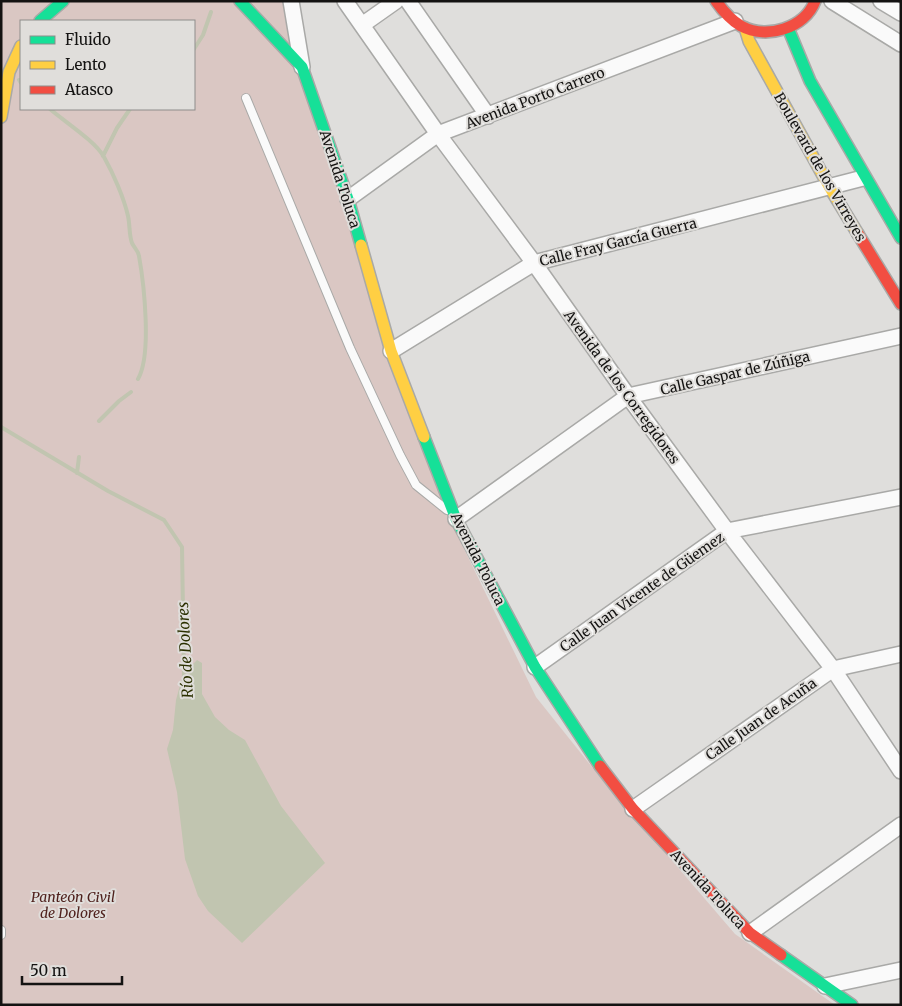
<svg xmlns="http://www.w3.org/2000/svg" width="902" height="1006" viewBox="0 0 902 1006" font-family="Merriweather,serif">
  <style>
    .green { fill: #dac7c3; fill-rule: evenodd }
    .water { fill: #c1c5b0 }
    .lines { fill: none; stroke-linecap: round; stroke-linejoin: round }
    .stream { stroke: #c1c5b0; stroke-width: 4 }
    .lane-casing { stroke: #a9a9a7; stroke-width: 10 }
    .street-casing { stroke: #a9a9a7; stroke-width: 18 }
    .fast-casing { stroke: #a9a9a7; stroke-width: 14 }
    .slow-casing { stroke: #a9a9a7; stroke-width: 14 }
    .jam-casing { stroke: #a9a9a7; stroke-width: 14 }
    .lane { stroke: #fafafa; stroke-width: 8 }
    .street { stroke: #fafafa; stroke-width: 15 }
    .fast { stroke: #16e098; stroke-width: 11 }
    .slow { stroke: #ffcf43; stroke-width: 11 }
    .jam { stroke: #f24e42; stroke-width: 11 }
    .labels { text-anchor: middle; dominant-baseline: central; stroke-width: 4; stroke-linejoin: round; paint-order: stroke }
    .street-label { font-size: 14px; fill: #141312; stroke: #e0dedb }
    .park-label { font-size: 14px; font-style: italic; fill: #4f211d; stroke: #e0dedb }
    .water-label { font-size: 15px; font-style: italic; fill: #2b3000; stroke: #e0dedb }
  </style>
  <rect width="100%" height="100%" fill="#dfdedc"/>
  <!-- green -->
  <path class="green" d="M1,1h283l168,523 84,173 60,75 139,162 100,71h-834zM21,21h173v88h-173z"/>
  <!-- water -->
  <path class="water" d="M197,660l5,3v31l13,23 14,13 16,10 36,66 44,57 -83,80 -34,-32 -10,-15 -13,-37 -8,-67 -10,-43 6,-19 3,-30 7,-26z"/>
  <g class="lines">
    <!-- stream -->
    <path class="stream" d="M194,49l9,-14 8,-23
      M19,80l2,3
      M50,109c15,13 45,32 54,48 9,16 20,41 24,59 2,9 1,19 4,27 2,5 6,7 7,13 5,28 13,99 -1,123
      M103,156l14,-28 13,-19
      M99,421l20,-20 12,-9
      M1,427l107,64 56,29 18,27 2,131
      M77,473l2,-16"/>
    <defs>
      <path id="lane" d="M246,98l104,250 50,107 16,30 31,25
        M1,930v5"/>
      <path id="street" d="M291,1l11,66
        M345,1l93,133 96,129 94,133 99,135 106,138 68,102
        M408,1l80,115
        M832,1l69,43
        M881,1l20,12
        M362,25l34,-24
        M348,199l90,-65 297,-113
        M391,351l143,-88 329,-85
        M456,519l172,-123 273,-60
        M535,667l192,-136 174,-34
        M633,809l200,-140 68,-15
        M750,933l151,-108
        M825,986l76,-16"/>
      <path id="fast" d="M240,1l62,66 46,132 13,46
        M40,21l23,-20
        M788,28l22,53 91,157
        M424,437l32,82 79,148 65,99
        M781,955l71,50"/>
      <path id="slow" d="M745,28l4,13 81,147 28,46
        M1,117l8,-45 12,-26
        M361,245l30,106 33,86"/>
      <path id="jam" d="M716,1c7,10 15,19 25,25 26,14 64,2 74,-25
        M858,234l43,70
        M600,766l33,43 117,124 31,22"/>
    </defs>
    <!-- lane casing -->
    <use href="#lane" class="lane-casing"/>
    <!-- street casing -->
    <use href="#street" class="street-casing"/>
    <!-- fast casing -->
    <use href="#fast" class="fast-casing"/>
    <!-- slow casing -->
    <use href="#slow" class="slow-casing"/>
    <!-- jam casing -->
    <use href="#jam" class="jam-casing"/>
    <!-- lane -->
    <use href="#lane" class="lane"/>
    <!-- street -->
    <use href="#street" class="street"/>
    <!-- fast -->
    <use href="#fast" class="fast"/>
    <!-- slow -->
    <use href="#slow" class="slow"/>
    <!-- jam -->
    <use href="#jam" class="jam"/>
  </g>
  <g class="labels">
    <!-- street labels -->
    <g class="street-label">
      <text transform="translate(535 98) rotate(-21)">Avenida Porto Carrero</text>
      <text transform="translate(820 167) rotate(60)">Boulevard de los Virreyes</text>
      <text transform="translate(340 179) rotate(72)">Avenida Toluca</text>
      <text transform="translate(618 242) rotate(-14)">Calle Fray García Guerra</text>
      <text transform="translate(735 373) rotate(-13)">Calle Gaspar de Zúñiga</text>
      <text transform="translate(622 387) rotate(54)">Avenida de los Corregidores</text>
      <text transform="translate(478 559) rotate(63)">Avenida Toluca</text>
      <text transform="translate(642 592) rotate(-35)">Calle Juan Vicente de Güemez</text>
      <text transform="translate(761 719) rotate(-35)">Calle Juan de Acuña</text>
      <text transform="translate(708 889) rotate(47)">Avenida Toluca</text>
    </g>
    <!-- park labels -->
    <g class="park-label">
      <text x="73" y="897">Panteón Civil<tspan x="73" dy="16">de Dolores</tspan></text>
    </g>
    <!-- water labels -->
    <g class="water-label">
      <text transform="translate(185 650) rotate(-93)">Río de Dolores</text>
    </g>
  </g>
  <!-- border -->
  <rect width="902" height="1006" fill="none" stroke="#141312" stroke-width="5"/>
  <!-- legend -->
  <rect x="20" y="20" width="175" height="90" fill="#e0dedb" stroke="#8e8d8b"/>
  <rect x="30" y="36" width="25" height="8" fill="#16e098" stroke="#8e8d8b"/>
  <text x="65" y="45" font-size="15" fill="#141312">Fluido</text>
  <rect x="30" y="61" width="25" height="8" fill="#ffcf43" stroke="#8e8d8b"/>
  <text x="65" y="70" font-size="15" fill="#141312">Lento</text>
  <rect x="30" y="86" width="25" height="8" fill="#f24e42" stroke="#8e8d8b"/>
  <text x="65" y="95" font-size="15" fill="#141312">Atasco</text>
  <!-- scale -->
  <path d="M22 976v8h100v-8" fill="none" stroke="#141312" stroke-width="2.5"/>
  <text x="30" y="976" font-size="15" fill="#141312" stroke="#e0dedb" stroke-width="4" paint-order="stroke">50 m</text>
</svg>
